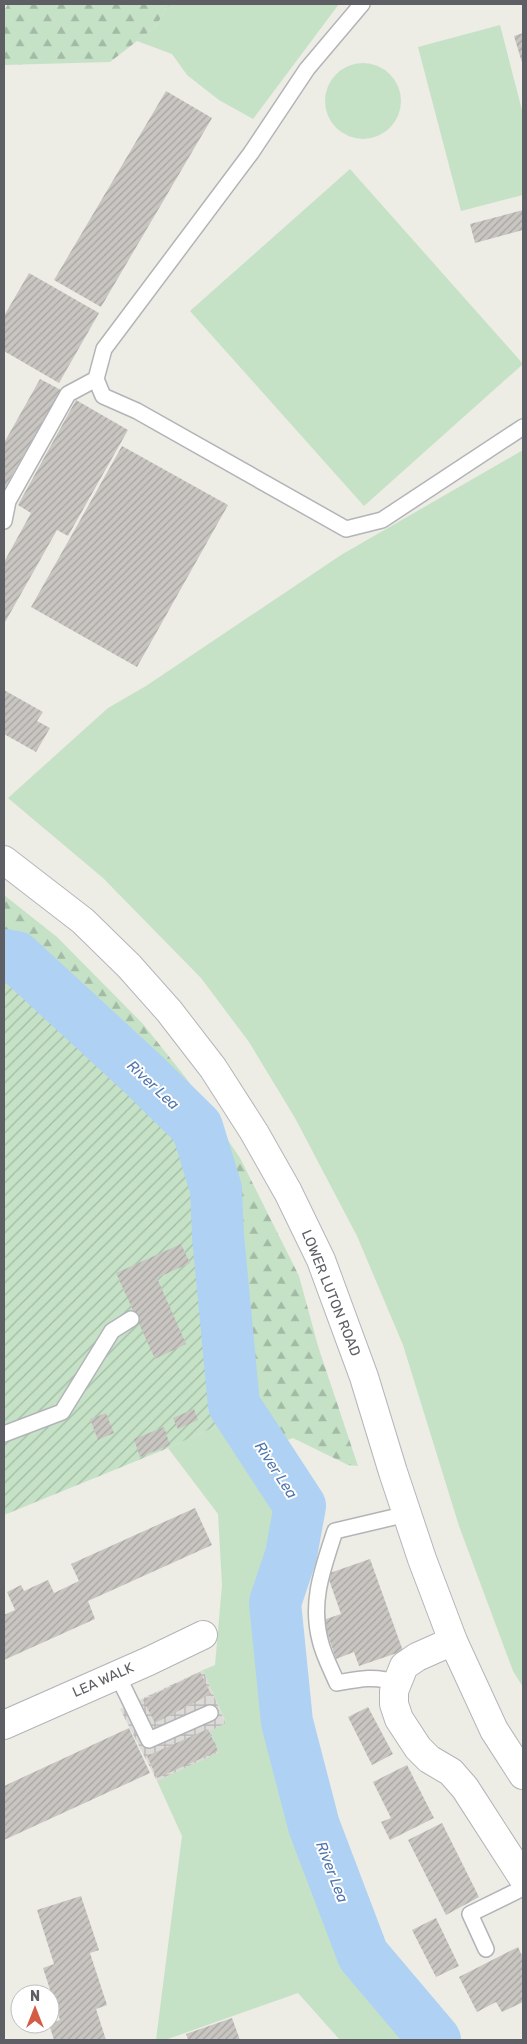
<svg xmlns="http://www.w3.org/2000/svg" width="527" height="2044" viewBox="0 0 527 2044" font-family="Rubik,sans-serif">
  <style>
    .industrial { fill: url(#industrial-grid) }
    .grass { fill: #c5e2c7 }
    .forest { fill: url(#forest-firs) }
    .garden { fill: url(#garden-furrows) }
    .lines { fill: none; stroke-linecap: round; stroke-linejoin: round }
    .river { stroke: #aed1f4; stroke-width: 52 }
    .building { fill: url(#building-hatch) }
    .service-casing { stroke: #b2b4b8; stroke-width: 18 }
    .minor-casing { stroke: #b2b4b8; stroke-width: 30 }
    .secondary-casing { stroke: #b4b6bb; stroke-width: 30 }
    .service { stroke: #fff; stroke-width: 15 }
    .minor { stroke: #fff; stroke-width: 28 }
    .secondary { stroke: #fff; stroke-width: 28 }
    .labels { text-anchor: middle; dominant-baseline: central; stroke-width: 4; stroke-linejoin: round; paint-order: stroke }
    .street-label { font-size: 14px; fill: #5d5f64; stroke: #fff }
    .water-label { font-size: 15px; font-style: italic; fill: #5177ad; stroke: #fff }
  </style>
  <defs>
    <pattern id="industrial-grid" width="8" height="8" patternUnits="userSpaceOnUse" patternTransform="scale(1.25)"><rect width="8" height="8" fill="#dcdbd7"/><path d="M0 4h8M4 0v8" fill="none" stroke="#b6b5b2"/></pattern>
    <pattern id="forest-firs" width="22" height="20" patternUnits="userSpaceOnUse" patternTransform="scale(1.25)"><rect width="22" height="20" fill="#c5e2c7"/><path d="M5 1l3.5 6h-7zM16 11l3.5 6h-7z" fill="#a3baa5"/></pattern>
    <pattern id="garden-furrows" width="10" height="10" patternUnits="userSpaceOnUse" patternTransform="scale(1.25)"><rect width="10" height="10" fill="#c5e2c7"/><path d="M-1 1l2-2M0 10L10 0M9 11l2-2" fill="none" stroke="#a3baa5"/></pattern>
    <pattern id="building-hatch" width="6" height="6" patternUnits="userSpaceOnUse" patternTransform="scale(1.25)"><rect width="6" height="6" fill="#c9c6c2"/><path d="M-1 1l2-2M0 6l6-6M5 7l2-2" fill="none" stroke="#a6a4a1"/></pattern>
  </defs>
  <rect width="100%" height="100%" fill="#edece5"/>
  <!-- industrial -->
  <path class="industrial" d="M203,1670l23,54 -7,28 -62,29 -37,-72z"/>
  <!-- grass -->
  <path class="grass" d="M170,4h169l-86,115 -34,-19 -32,-25 -15,-21 -35,-13 18,-14z
    M500,25l23,89v81l-62,16 -43,-164z
    M325 101a38 38 0 1 1 76 0a38 38 0 1 1-76 0Z
    M350,169l173,195 -159,142 -174,-195z
    M523,450v1237l-10,-16 -54,-145 -56,-181 -46,-109 -62,-118 -46,-76 -48,-64 -98,-100 -95,-80 100,-90 38,-22 195,-131z
    M226,1422l43,50 17,35 -2,33 -18,35 -1,75 13,78 27,99 47,138 69,75h-81l-42,-47 -133,47h-9l26,-204 -25,-55 62,-29 -9,-21 16,-8 -23,-53 12,-5 7,-80 -4,-71 -50,-66z"/>
  <!-- forest -->
  <path class="forest" d="M8,4h162l-15,23 -45,35 -106,3v-54z
    M4,895l53,42 86,87 43,54 54,80 59,118 19,70 40,120 -10,-1 -55,-27 -31,11 -28,-44 -16,-169 -2,-47 -19,-62 -53,-52 -128,-118 -12,-2z"/>
  <!-- garden -->
  <path class="garden" d="M4,955l12,2 128,118 50,104 16,140 16,103 -58,26 -164,67z"/>
  <g class="lines">
    <!-- river -->
    <path class="river" d="M4,955l12,2 128,118 53,52 19,62 2,47 16,169 66,101 -9,49 -16,48 12,119 27,104 49,129 72,85"/>
  </g>
  <!-- building -->
  <path class="building" d="M523,33v33l-9,-30z
    M166,91l46,27 -111,189 -47,-27z
    M523,210v20l-48,13 -5,-19z
    M29,273l70,40 -40,70 -55,-32v-35z
    M40,379l21,11 -57,99v-46z
    M76,400l52,30 -60,106 -11,-6 -53,94v-62l27,-49 -13,-8z
    M122,446l106,59 -91,162 -106,-60z
    M4,690l39,22 -6,9 13,7 -14,24 -32,-18z
    M181,1244l9,19 -33,15 29,66 -31,15 -39,-86z
    M194,1409l4,11 -20,9 -5,-11z
    M106,1413l8,20 -16,7 -8,-21z
    M164,1427l6,18 -30,12 -6,-18z
    M195,1508l17,37 -124,56 7,18 -91,41v-45l11,-5 -8,-18 14,-7 3,6 24,-11 6,13 25,-12 -8,-17z
    M370,1559l33,92 -44,15 -5,-14 -18,7 -13,-39 18,-6 -14,-40z
    M200,1672l11,22 -56,29 -12,-23z
    M368,1707l25,47 -21,11 -24,-48z
    M129,1728l21,45 -146,67v-54z
    M208,1729l10,22 -61,27 -10,-22z
    M407,1765l27,53 -44,22 -9,-18 10,-4 -18,-36z
    M442,1823l37,74 -33,18 -38,-75z
    M81,1896l18,54 -9,3 17,52 -11,4 10,31h-52l-5,-16 11,-4 -17,-52 11,-4 -17,-54z
    M436,1918l23,48 -23,11 -24,-47z
    M518,1947l5,11v44l-21,10 -6,-10 -19,10 -18,-35z
    M232,2018l8,22h-52l-2,-6z"/>
  <g class="lines">
    <defs>
      <path id="service" d="M362,4l-55,65 -56,84 -147,196 -8,30 7,17 34,15 209,118 36,-9 141,-93
        M4,521l4,-20 60,-107 28,-15
        M4,1434l58,-22 50,-81 19,-12
        M117,1674l32,66 61,-27
        M396,1683c-20,-8 -38,-4 -59,0 -6,-14 -14,-29 -17,-43 -10,-39 3,-72 15,-109l72,-17
        M486,1949l-16,-35 53,-26"/>
      <path id="minor" d="M453,1641l-36,16 -13,9 -10,25v13l5,15 19,29 11,11 22,13 14,16 58,90
        M4,1725l145,-64 54,-26"/>
      <path id="secondary" d="M4,860l79,61 46,45 40,45 44,57 41,64 34,60 33,68 43,117 29,95 29,87 31,82 41,89 29,45"/>
    </defs>
    <!-- service casing -->
    <use href="#service" class="service-casing"/>
    <!-- minor casing -->
    <use href="#minor" class="minor-casing"/>
    <!-- secondary casing -->
    <use href="#secondary" class="secondary-casing"/>
    <!-- service -->
    <use href="#service" class="service"/>
    <!-- minor -->
    <use href="#minor" class="minor"/>
    <!-- secondary -->
    <use href="#secondary" class="secondary"/>
  </g>
  <g class="labels">
    <!-- street labels -->
    <g class="street-label">
      <text transform="translate(331 1293) rotate(68)">LOWER LUTON ROAD</text>
      <text transform="translate(103 1680) rotate(-24)">LEA WALK</text>
    </g>
    <!-- water labels -->
    <g class="water-label">
      <text transform="translate(153 1085) rotate(43)">River Lea</text>
      <text transform="translate(276 1470) rotate(57)">River Lea</text>
      <text transform="translate(332 1872) rotate(69)">River Lea</text>
    </g>
  </g>
  <!-- border -->
  <rect width="527" height="2044" fill="none" stroke="#5d5f64" stroke-width="10"/>
  <!-- north arrow -->
  <g transform="translate(35 2009)"><circle r="24" fill="#ffffff" stroke="#bebfc1"/>
  <path d="M0-4L9 19L0 12L-9 19Z" fill="#d45b45"/>
  <text y="-8" font-size="14" font-weight="bold" text-anchor="middle" fill="#5d5f64">N</text>
  </g>
</svg>
